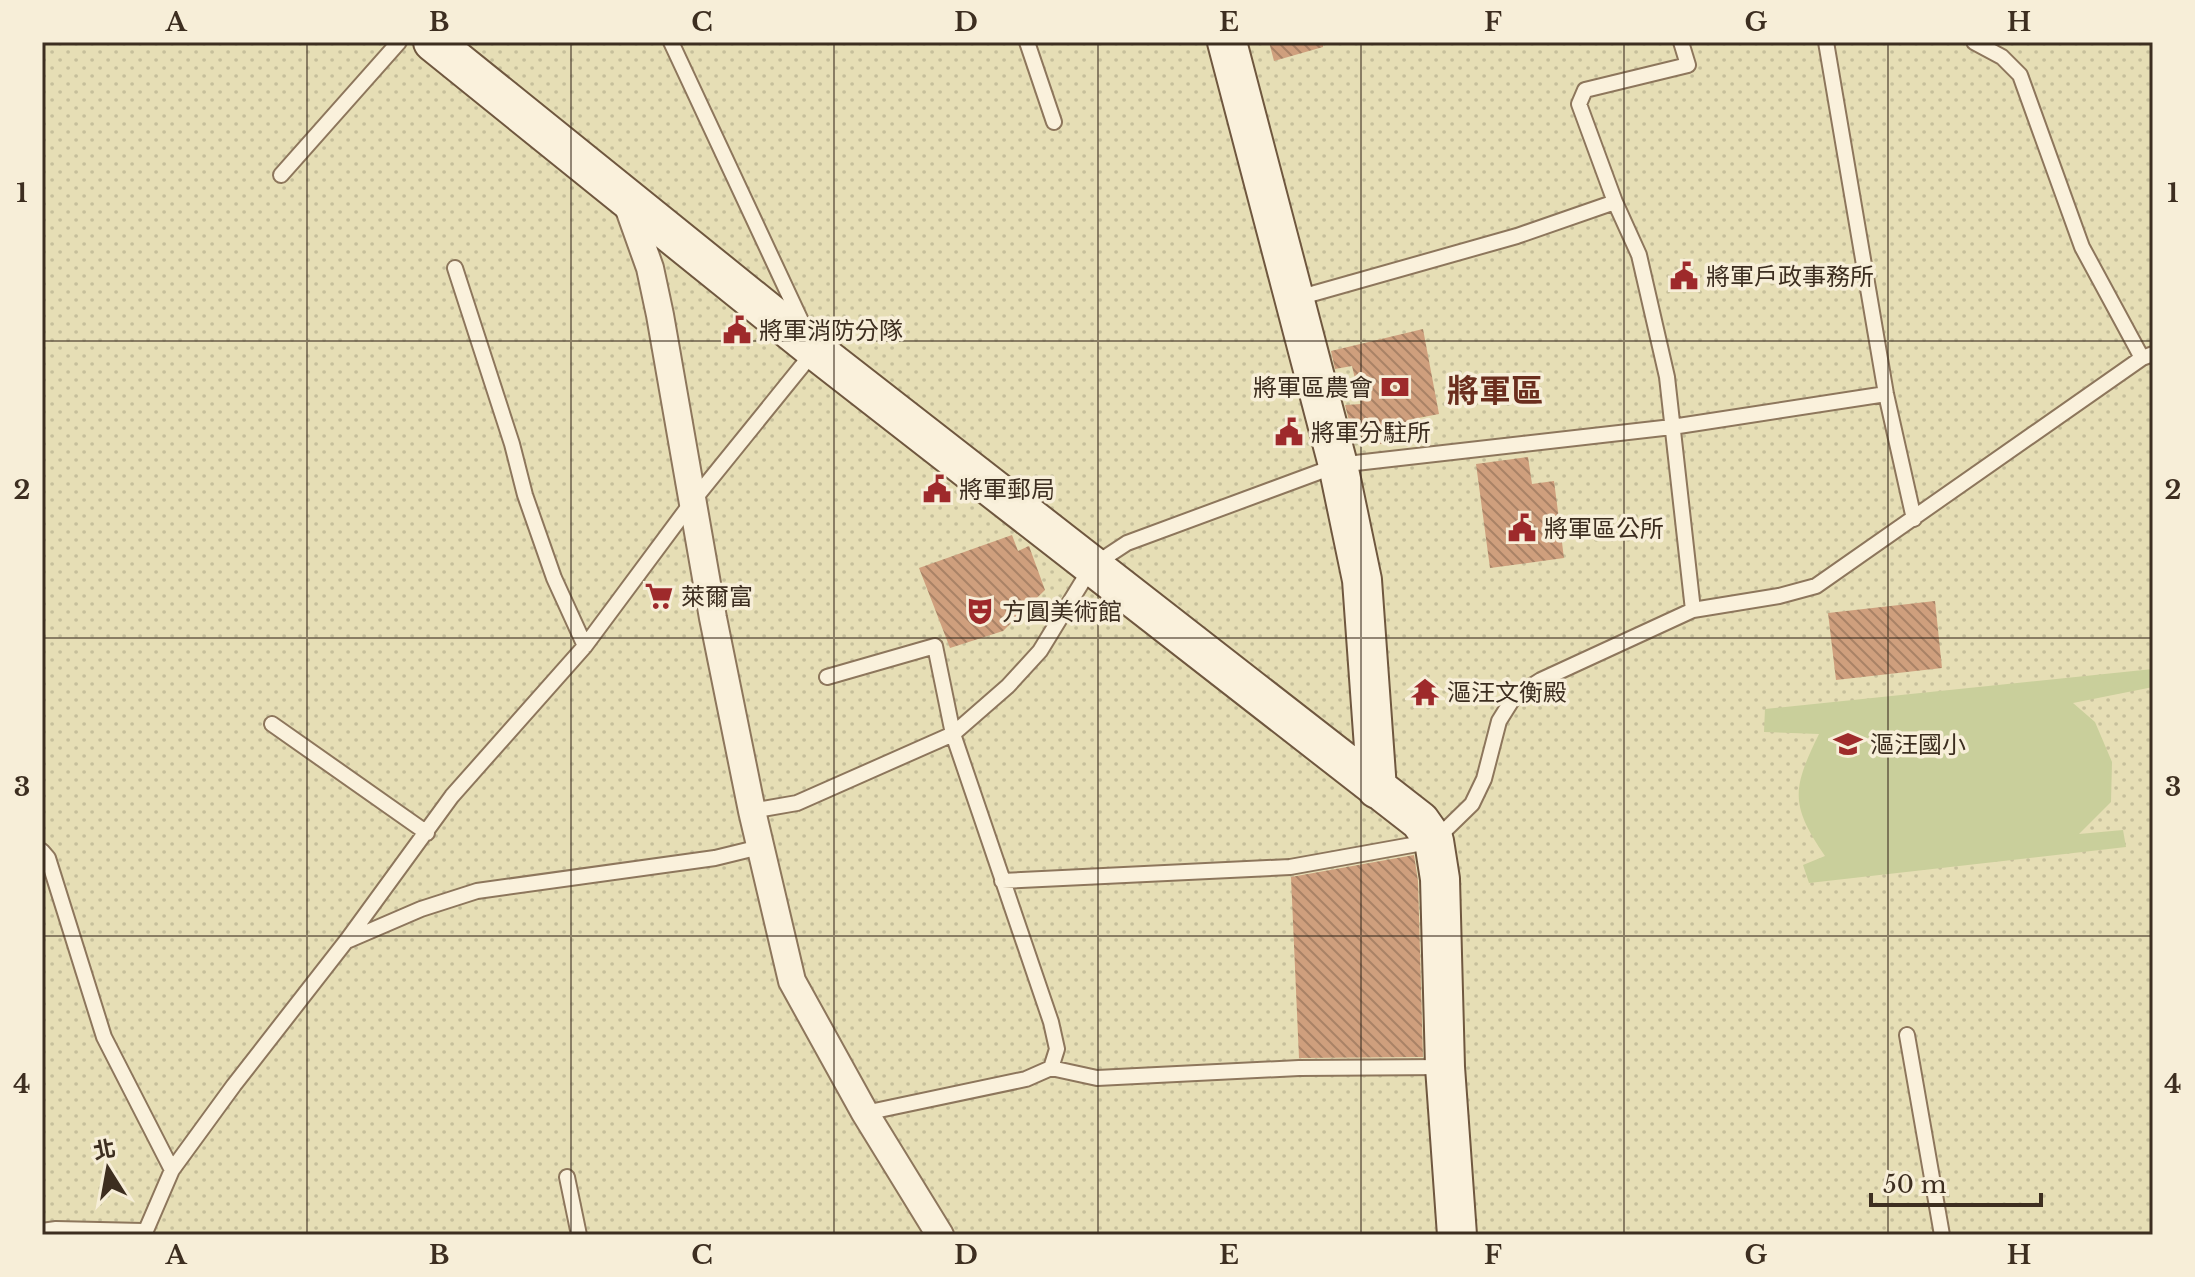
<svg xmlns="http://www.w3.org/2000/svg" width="2195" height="1277" viewBox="0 0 2195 1277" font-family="'Libre Baskerville','Noto Sans TC',serif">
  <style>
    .farmland { fill: url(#farmland-dots) }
    .pitch { fill: #c9cf9b }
    .building { fill: url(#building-back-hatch) }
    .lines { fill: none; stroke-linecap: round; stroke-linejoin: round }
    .lane-casing { stroke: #8d765c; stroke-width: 18 }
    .street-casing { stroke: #8d765c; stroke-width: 30 }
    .secondary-casing { stroke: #6f573f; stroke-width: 42 }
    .lane { stroke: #faf1dc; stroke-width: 14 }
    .street { stroke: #faf1dc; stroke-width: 26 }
    .secondary { stroke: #faf1dc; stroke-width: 38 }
    .grid { fill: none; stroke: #3d2e20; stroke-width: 2; stroke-opacity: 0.55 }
    .labels { text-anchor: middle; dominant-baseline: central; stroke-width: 7; stroke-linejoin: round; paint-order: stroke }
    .poi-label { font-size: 24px; fill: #3d2e20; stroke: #f7eed8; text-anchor: start }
    .district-label { font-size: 32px; font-weight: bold; fill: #6b2e1e; stroke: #f7eed8 }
    .neatline { fill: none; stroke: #3d2e20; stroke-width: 3 }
    .grid-label { font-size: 26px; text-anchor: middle; font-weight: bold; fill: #3d2e20 }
  </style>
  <defs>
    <pattern id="farmland-dots" width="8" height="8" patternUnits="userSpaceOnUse" patternTransform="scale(2)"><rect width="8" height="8" fill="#e6deb5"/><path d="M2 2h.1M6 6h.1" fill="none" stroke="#c6bf9b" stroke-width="1.8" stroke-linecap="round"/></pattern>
    <pattern id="building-back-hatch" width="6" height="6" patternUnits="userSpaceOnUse" patternTransform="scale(2)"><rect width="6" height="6" fill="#cf9f7d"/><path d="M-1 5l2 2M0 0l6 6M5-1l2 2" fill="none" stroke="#a98266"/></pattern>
  </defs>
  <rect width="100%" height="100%" fill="#f0e4c8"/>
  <!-- farmland -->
  <path class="farmland" d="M42,42h2111v1193h-2111z"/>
  <!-- pitch -->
  <path class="pitch" d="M2153,669v18l-80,16 22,19 17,40 -1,40 -32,32 44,-4 3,17 -317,36 -6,-18 22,-9c-35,-51 -33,-67 -6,-122l-55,-2 1,-23z"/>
  <!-- building -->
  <path class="building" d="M1269,42h54v5l-49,14z
    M1423,329l16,85 -31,6 4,19 -39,6 -20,-9 -8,-31 16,-1 -9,-38 -17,3 -4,-18z
    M1528,457l4,27 22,-3 10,77 -74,10 -14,-104z
    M1012,535l6,16 11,-5 16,44 -42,41 -53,17 -31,-80z
    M1935,601l7,67 -106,12 -8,-67z
    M1414,855l4,26 5,176 -124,1 -8,-181z"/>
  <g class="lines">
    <defs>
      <path id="lane" d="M671,42l132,283
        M1027,42l27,80
        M1681,42l7,23 -103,25 -6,14 36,98 24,53 28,122 26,233
        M1826,42l60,352 28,125
        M1974,42l28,15 18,18 62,172 60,111
        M281,175l118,-133
        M455,268l57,176 13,51 29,83 31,68
        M1294,299l223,-63 98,-34
        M827,677l108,-31 18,88 98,288 6,27 -6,19
        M272,724l155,109
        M752,811l45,-8 156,-69 55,-48 32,-35 52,-85 35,-23 211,-78 334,-38 214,-33
        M42,851l6,7 56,179 68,133
        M1002,881l288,-14 144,-26 38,-37 12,-25 15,-58 15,-24 27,-17 152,-70 86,-14 37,-10 326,-228 11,-4
        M349,940l72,-31 56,-18 238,-33 45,-11
        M1907,1035l35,200
        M865,1113l161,-34 25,-11 46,10 202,-10 146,-1
        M567,1177l12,58
        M42,1231l14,-2 87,2
        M144,1235l28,-65 62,-85 113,-145 105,-144 133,-150 107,-144 123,-152"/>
      <path id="street" d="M625,198l25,70 10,47 53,303 39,193 40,170 73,132 75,122"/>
      <path id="secondary" d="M433,42l382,308 605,471 14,20 6,38 5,188 12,168
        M1227,42l111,423 24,115 15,209"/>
    </defs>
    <!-- lane casing -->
    <use href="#lane" class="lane-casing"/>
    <!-- street casing -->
    <use href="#street" class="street-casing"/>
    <!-- secondary casing -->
    <use href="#secondary" class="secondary-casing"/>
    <!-- lane -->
    <use href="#lane" class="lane"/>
    <!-- street -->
    <use href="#street" class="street"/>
    <!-- secondary -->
    <use href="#secondary" class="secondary"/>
  </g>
  <!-- grid -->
  <path class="grid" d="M307,42v1193M571,42v1193M834,42v1193M1098,42v1193M1361,42v1193M1624,42v1193M1888,42v1193M42,341h2111M42,638h2111M42,936h2111"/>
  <!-- icons -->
  <defs>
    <symbol id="civic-bare" viewBox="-9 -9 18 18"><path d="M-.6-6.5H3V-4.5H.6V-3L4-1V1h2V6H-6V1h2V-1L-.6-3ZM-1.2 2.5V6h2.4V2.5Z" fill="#9e2a2b" stroke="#f7eed8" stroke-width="2.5" paint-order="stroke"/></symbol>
    <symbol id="bank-bare" viewBox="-9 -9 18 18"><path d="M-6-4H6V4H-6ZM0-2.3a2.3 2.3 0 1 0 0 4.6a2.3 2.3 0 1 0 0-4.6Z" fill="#9e2a2b" stroke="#f7eed8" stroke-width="2.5" paint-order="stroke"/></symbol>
    <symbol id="supermarket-bare" viewBox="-9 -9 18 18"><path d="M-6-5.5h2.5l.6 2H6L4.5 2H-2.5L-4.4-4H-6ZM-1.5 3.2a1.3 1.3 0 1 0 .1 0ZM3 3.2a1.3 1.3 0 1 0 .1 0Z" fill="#9e2a2b" stroke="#f7eed8" stroke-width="2.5" paint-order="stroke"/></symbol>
    <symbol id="theatre-bare" viewBox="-9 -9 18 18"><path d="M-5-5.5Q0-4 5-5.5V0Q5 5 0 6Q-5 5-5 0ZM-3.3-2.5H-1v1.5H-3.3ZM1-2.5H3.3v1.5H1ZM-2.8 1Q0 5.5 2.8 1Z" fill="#9e2a2b" stroke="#f7eed8" stroke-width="2.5" paint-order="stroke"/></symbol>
    <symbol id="temple-bare" viewBox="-9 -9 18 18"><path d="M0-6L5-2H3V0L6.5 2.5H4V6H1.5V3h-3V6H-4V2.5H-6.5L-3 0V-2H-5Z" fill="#9e2a2b" stroke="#f7eed8" stroke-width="2.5" paint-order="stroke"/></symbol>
    <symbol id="school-bare" viewBox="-9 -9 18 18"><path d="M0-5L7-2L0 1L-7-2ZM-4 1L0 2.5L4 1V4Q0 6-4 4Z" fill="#9e2a2b" stroke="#f7eed8" stroke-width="2.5" paint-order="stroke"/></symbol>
  </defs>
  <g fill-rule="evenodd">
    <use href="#civic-bare" x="1664" y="256" width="40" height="40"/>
    <use href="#civic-bare" x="717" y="310" width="40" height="40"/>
    <use href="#bank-bare" x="1375" y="367" width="40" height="40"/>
    <use href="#civic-bare" x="1269" y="412" width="40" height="40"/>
    <use href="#civic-bare" x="917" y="469" width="40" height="40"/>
    <use href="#civic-bare" x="1502" y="508" width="40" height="40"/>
    <use href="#supermarket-bare" x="639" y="576" width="40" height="40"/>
    <use href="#theatre-bare" x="960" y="591" width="40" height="40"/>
    <use href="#temple-bare" x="1405" y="672" width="40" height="40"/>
    <use href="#school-bare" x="1828" y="724" width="40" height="40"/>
  </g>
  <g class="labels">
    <!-- poi labels -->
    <g class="poi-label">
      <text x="1706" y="276">將軍戶政事務所</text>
      <text x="759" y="330">將軍消防分隊</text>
      <text x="1373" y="387" text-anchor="end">將軍區農會</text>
      <text x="1311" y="432">將軍分駐所</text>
      <text x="959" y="489">將軍郵局</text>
      <text x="1544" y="528">將軍區公所</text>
      <text x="681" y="596">萊爾富</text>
      <text x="1002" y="611">方圓美術館</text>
      <text x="1447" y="692">漚汪文衡殿</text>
      <text x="1870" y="744">漚汪國小</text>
    </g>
    <!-- district labels -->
    <g class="district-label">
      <text x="1495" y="391">將軍區</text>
    </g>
  </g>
  <!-- border -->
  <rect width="2195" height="1277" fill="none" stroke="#f7eed8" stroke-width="88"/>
  <!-- north arrow -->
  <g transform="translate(108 1169) rotate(349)" stroke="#f7eed8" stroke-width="6" paint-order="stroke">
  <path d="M0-6L14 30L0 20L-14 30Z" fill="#3d2e20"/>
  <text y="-12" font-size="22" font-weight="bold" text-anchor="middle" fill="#3d2e20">北</text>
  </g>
  <!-- scale -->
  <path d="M1871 1193v12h170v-12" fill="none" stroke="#3d2e20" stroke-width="4"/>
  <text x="1883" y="1193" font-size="24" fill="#3d2e20" stroke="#f7eed8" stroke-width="6" paint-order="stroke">50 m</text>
  <rect x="44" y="44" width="2107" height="1189" class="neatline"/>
  <g class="grid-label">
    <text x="176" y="31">A</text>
    <text x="439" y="31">B</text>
    <text x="702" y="31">C</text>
    <text x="966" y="31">D</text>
    <text x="1229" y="31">E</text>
    <text x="1493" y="31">F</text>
    <text x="1756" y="31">G</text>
    <text x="2019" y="31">H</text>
    <text x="22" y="202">1</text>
    <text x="2173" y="202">1</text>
    <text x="22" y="499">2</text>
    <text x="2173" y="499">2</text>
    <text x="22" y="796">3</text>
    <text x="2173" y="796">3</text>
    <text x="22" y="1093">4</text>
    <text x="2173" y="1093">4</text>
    <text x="176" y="1264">A</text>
    <text x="439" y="1264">B</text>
    <text x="702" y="1264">C</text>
    <text x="966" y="1264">D</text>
    <text x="1229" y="1264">E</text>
    <text x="1493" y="1264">F</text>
    <text x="1756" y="1264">G</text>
    <text x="2019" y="1264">H</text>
  </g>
</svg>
